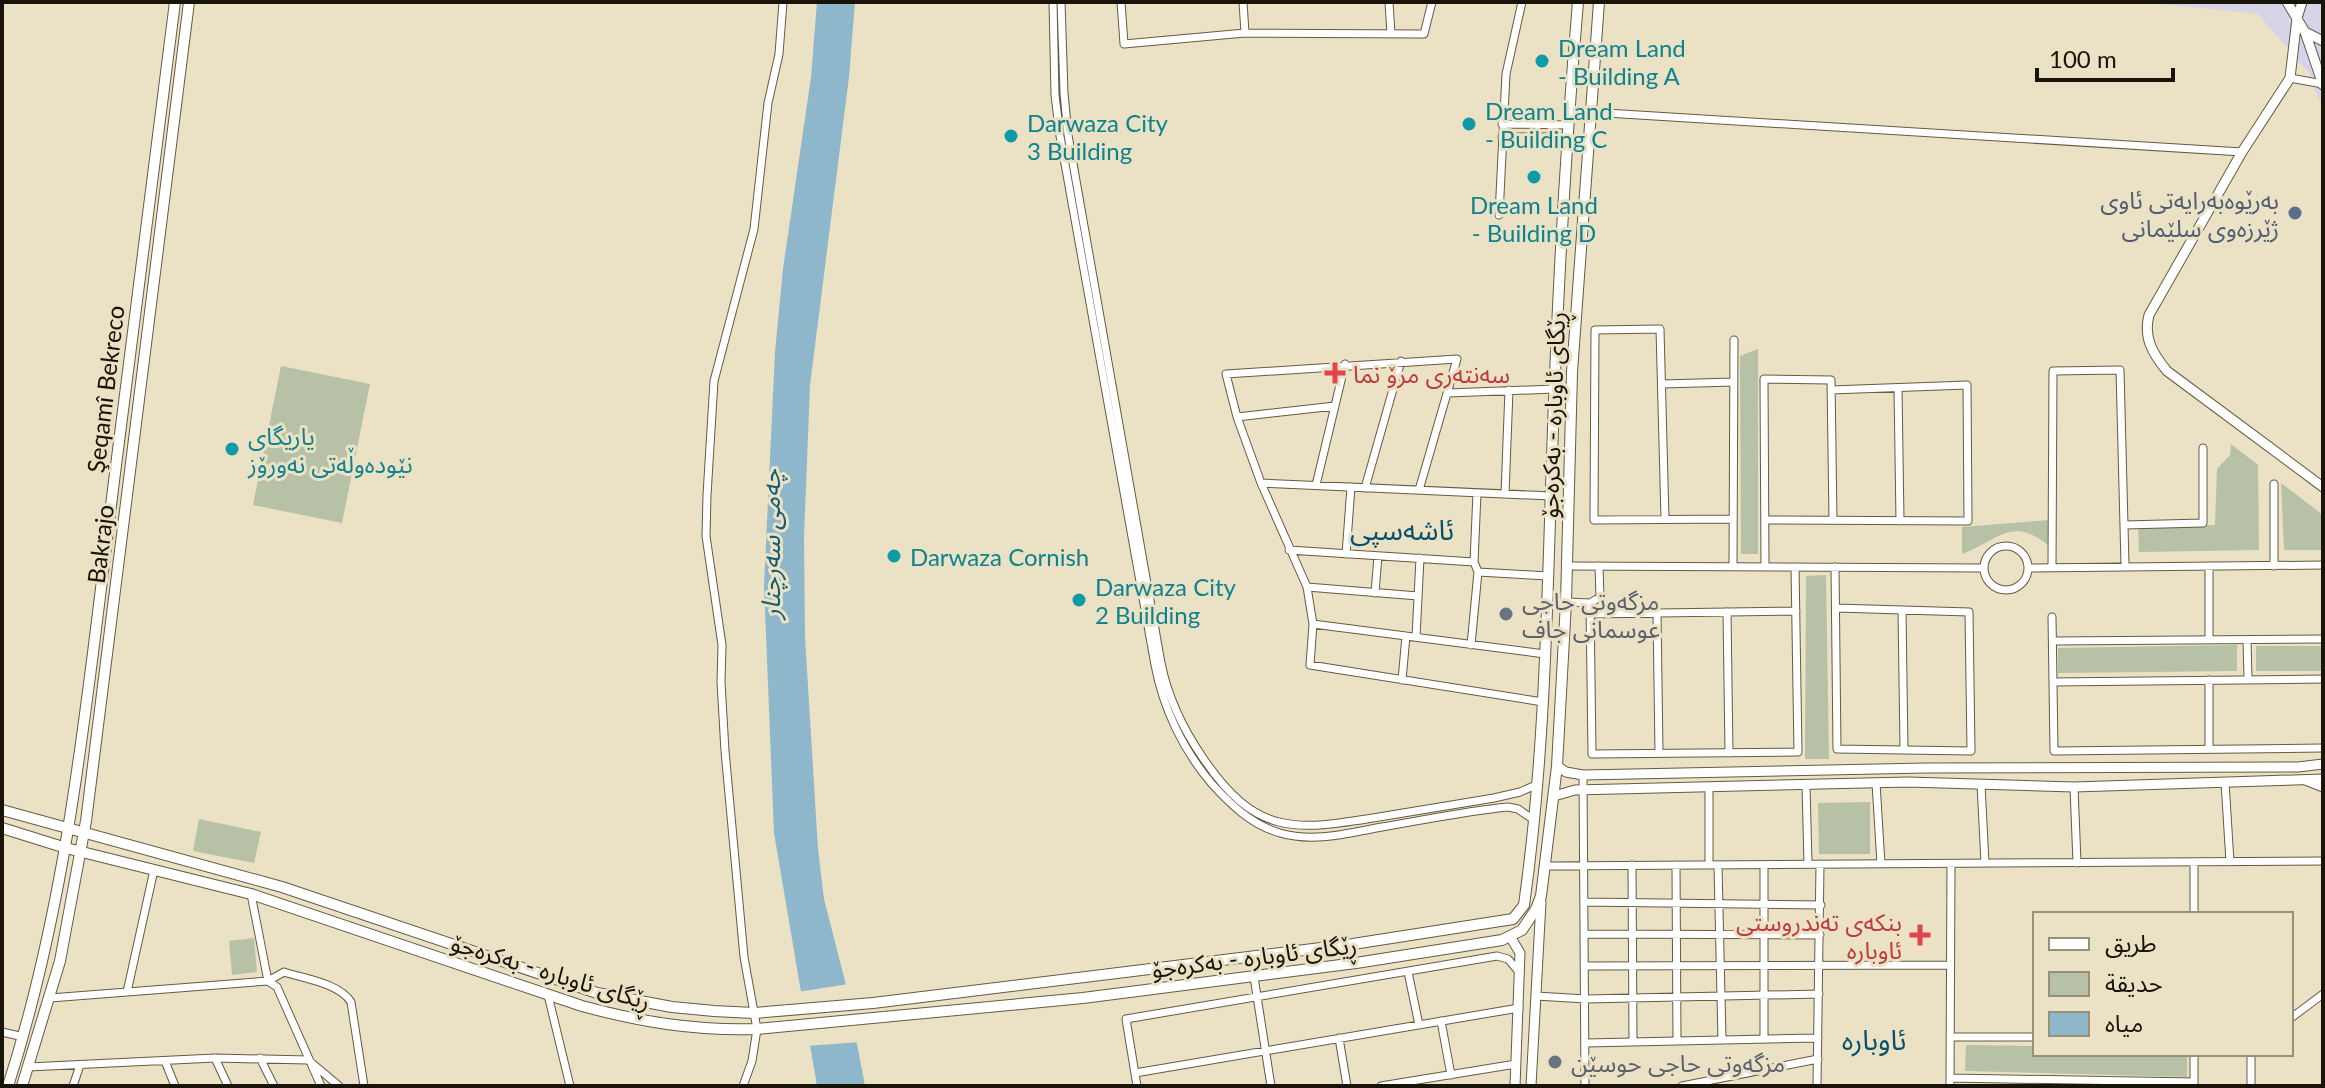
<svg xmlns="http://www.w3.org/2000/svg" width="2325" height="1088" viewBox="0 0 2325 1088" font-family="Lato,'Noto Sans Arabic',sans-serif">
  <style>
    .industrial { fill: #d7d4ea }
    .green { fill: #b7c1a6 }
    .water { fill: #8fb7cb }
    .pier { fill: #ebe1c4 }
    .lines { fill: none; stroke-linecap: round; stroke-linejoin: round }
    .minor-casing { stroke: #645b43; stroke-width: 9 }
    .tertiary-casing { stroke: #645b43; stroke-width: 11 }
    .secondary-casing { stroke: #645b43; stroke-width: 12 }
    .minor { stroke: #fff; stroke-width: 7 }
    .tertiary { stroke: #fff; stroke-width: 9 }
    .secondary { stroke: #fff; stroke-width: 10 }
    .culture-dot { fill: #0f9aa8; stroke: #ebe1c4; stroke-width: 3 }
    .service-dot { fill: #5c6f8a; stroke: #ebe1c4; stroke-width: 3 }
    .health-dot { fill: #e0444e; stroke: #ebe1c4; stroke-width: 3 }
    .worship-dot { fill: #6b7280; stroke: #ebe1c4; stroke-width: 3 }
    .labels { text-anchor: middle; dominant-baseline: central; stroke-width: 6; stroke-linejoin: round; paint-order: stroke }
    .culture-label { font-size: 24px; fill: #0d838f; stroke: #ebe1c4; text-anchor: start }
    .service-label { font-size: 24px; fill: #4e5e75; stroke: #ebe1c4; text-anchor: end }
    .health-label { font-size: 24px; fill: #be3a42; stroke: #ebe1c4; text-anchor: start }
    .street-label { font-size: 24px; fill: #18140a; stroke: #ebe1c4 }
    .worship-label { font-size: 24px; fill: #5b616d; stroke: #ebe1c4; text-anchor: start }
    .water-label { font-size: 26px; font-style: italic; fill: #145d79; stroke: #ebe1c4 }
    .quarter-label { font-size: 28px; fill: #07506d; stroke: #ebe1c4 }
  </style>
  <rect width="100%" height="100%" fill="#ebe1c4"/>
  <!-- industrial -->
  <path class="industrial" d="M2141,2h182v108l-14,-37 -51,-59z"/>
  <!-- green -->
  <path class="green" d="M1758,349v205h-17l-1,-198z
    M281,366l89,18 -28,139 -89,-18z
    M2231,444l27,21 1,85 -120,2 -1,-25 77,-2 2,-56 13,-14z
    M2281,483l42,32v35h-39z
    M2049,520v26c-37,-31 -50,-6 -87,8v-27z
    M1826,575l3,184h-24l1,-183z
    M2237,645v26l-179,2v-25z
    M2256,646h67v25h-67z
    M1870,802v52h-51l-1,-51z
    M199,819l62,13 -7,31 -61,-12z
    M254,938l3,34 -25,3 -3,-34z
    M1966,1045l69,1v8h152v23l-222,-6z"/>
  <!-- water -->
  <path class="water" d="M817,2h38l-6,75 -39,308 -6,153 1,99 13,212 6,50 21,82 20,105h-48l-43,-253 -10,-247 11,-234 8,-83 28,-192z"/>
  <!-- pier -->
  <path class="pier" d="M849,984l12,58 -55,4 -9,-54z"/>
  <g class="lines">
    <defs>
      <path id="minor" d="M1053,2l2,93 5,41 95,529c8,43 28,85 57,119 19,21 40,41 68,49 34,10 68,0 102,-6 42,-7 84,-16 126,-20l10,2 16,11
        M1061,2l3,91 4,42 93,528c7,35 22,66 42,95 53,78 91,73 176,59 38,-6 77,-13 115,-19l26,-6 18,-8
        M1121,2l3,42 121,-11 179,1 8,-32
        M1243,2l2,31
        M1389,2l2,32
        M2290,78l33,6
        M1590,112l652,40
        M1502,124l66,1
        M1502,137h65
        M1499,215l7,-141 16,-72
        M1662,384l72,-2
        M1898,388l2,133
        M1448,393l106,-4
        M1237,417l98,-11
        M1261,483l290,13
        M2274,484v82
        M1316,485l29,-121
        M1365,488l36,-127
        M1419,490l38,-131 -231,15 11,43 24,66 46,104 6,37 -3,41 233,37
        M1505,494l4,-104
        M1665,519l-5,-190 -65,1 -1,190 139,-1
        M1765,520l203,1 -1,-136 -136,5
        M2124,525l79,-2v-75
        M1984 568a22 22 0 1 1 44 0a22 22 0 1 1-44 0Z
        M1289,550l185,12 4,10 70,4
        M1346,554l5,-67
        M1474,562l3,-69
        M1567,566l417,2
        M1599,566l1,31 -10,6 2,151 206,-2 -3,-185
        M1733,566l1,-226
        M1765,567l-1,-188 67,1 2,140
        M1835,567l2,182 134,2 -2,-139 -133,-4
        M2052,567l1,-196 67,-1 5,195
        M2029,568l294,-3
        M1307,587l111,9
        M1375,593l3,-37
        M1566,602l24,1
        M1902,610l2,140
        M1727,612l2,141
        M1657,613l2,140
        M1591,614l205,-3
        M2052,617l2,134 269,-3
        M1313,624l232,30
        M1416,637l4,-79
        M2209,640v-74
        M2247,640l1,39
        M2053,641l270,-2
        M1471,645l7,-73
        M1402,680l4,-44
        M2209,680v69
        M2053,682l270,-3
        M1583,775l2,311
        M2305,781l18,7
        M2225,782l5,80
        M1876,783l5,81
        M1981,784l4,79
        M1806,785l2,79
        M2074,787l3,76
        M2194,862v52
        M1632,865l1,177
        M1676,865l1,176
        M1709,865v-78
        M1718,865l4,175
        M1545,866l778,-5
        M251,894l17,87 9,6 44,99
        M1585,902l236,3
        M1585,934l235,1
        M1585,966l365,-1
        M1408,972l11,53
        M1254,977l17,109
        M127,992l27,-122
        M548,995l22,91
        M1536,996l50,3 233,-5
        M50,998l218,-17 16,-9c21,7 55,11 67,30l13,84
        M2291,1018l32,-24
        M1441,1021l10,54
        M2,1032l22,5
        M1950,1037h85
        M1339,1038l8,48
        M1764,1039v-174
        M1586,1043l232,-5
        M2194,1054v30
        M2251,1054v32
        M215,1058l13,28
        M260,1058l14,28
        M165,1061l10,25
        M28,1067l187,-9 93,2 31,26
        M1135,1073l384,-65
        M1950,1078l244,4
        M73,1086l7,-21
        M743,1086l9,-25 5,-32 -13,-72 -19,-206 -4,-69 1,-37 -16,-109 1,-41 7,-114 40,-152 14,-126 11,-49 4,-52
        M1137,1086l-11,-67 371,-63 11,3 12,14
        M1381,1086l135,-22
        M1682,1086l136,-27
        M1817,1086l3,-222
        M1950,1086l1,-222"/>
      <path id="tertiary" d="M2287,2l18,30 18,53
        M2302,2l-5,16 -7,60 -48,74 -93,163c-6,23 4,39 18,56l156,116
        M2305,32l18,9
        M1557,766l9,6 17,3 344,-7 371,-1 25,-3
        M1554,796l21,-6 333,-8 166,5 249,-8
        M1511,938l9,15 -5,133
        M1531,1086l10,-184"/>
      <path id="secondary" d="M2,810l280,77 315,106 75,14 42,4 40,2 119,-10 480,-59 160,-25 11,-14c21,-149 23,-299 28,-448 5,-152 13,-304 26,-455
        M2,828l64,20 185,46 331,112c59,16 114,25 175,23l326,-31 273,-35 146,-23 20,-10 14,-21 5,-13 16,-130 9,-164 6,-230 27,-370
        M8,1086c56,-175 76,-358 98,-539 22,-182 45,-364 69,-545
        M22,1086l38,-125 26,-140 103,-819"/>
    </defs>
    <!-- minor casing -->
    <use href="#minor" class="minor-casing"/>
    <!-- tertiary casing -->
    <use href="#tertiary" class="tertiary-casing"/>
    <!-- secondary casing -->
    <use href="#secondary" class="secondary-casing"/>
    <!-- minor -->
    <use href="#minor" class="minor"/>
    <!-- tertiary -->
    <use href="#tertiary" class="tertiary"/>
    <!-- secondary -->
    <use href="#secondary" class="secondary"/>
  </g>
  <!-- markers -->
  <g class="culture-dot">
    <circle cx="1542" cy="61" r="8"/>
    <circle cx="1469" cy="124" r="8"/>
    <circle cx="1011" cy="136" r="8"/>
    <circle cx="1534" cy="177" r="8"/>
    <circle cx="232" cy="449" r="8"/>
    <circle cx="894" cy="556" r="8"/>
    <circle cx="1079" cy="600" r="8"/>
  </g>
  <circle class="service-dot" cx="2295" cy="213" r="8"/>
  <g class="health-dot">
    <path d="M1331 361h8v8h8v8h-8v8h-8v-8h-8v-8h8z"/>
    <path d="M1916 923h8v8h8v8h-8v8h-8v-8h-8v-8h8z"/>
  </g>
  <g class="worship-dot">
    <circle cx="1506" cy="614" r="8"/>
    <circle cx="1555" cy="1062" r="8"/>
  </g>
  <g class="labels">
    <!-- culture labels -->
    <g class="culture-label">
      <text x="1558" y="47">Dream Land<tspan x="1558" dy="28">- Building A</tspan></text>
      <text x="1485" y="110">Dream Land<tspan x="1485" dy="28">- Building C</tspan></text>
      <text x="1027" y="122">Darwaza City<tspan x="1027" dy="28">3 Building</tspan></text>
      <text x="1534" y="204" text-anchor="middle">Dream Land<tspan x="1534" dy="28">- Building D</tspan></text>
      <text x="248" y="435">یاریگای<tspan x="248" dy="28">نێودەوڵەتی نەورۆز</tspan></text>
      <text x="910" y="556">Darwaza Cornish</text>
      <text x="1095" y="586">Darwaza City<tspan x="1095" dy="28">2 Building</tspan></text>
    </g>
    <!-- service labels -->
    <g class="service-label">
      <text x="2279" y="199">بەرێوەبەرایەتی ئاوی<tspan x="2279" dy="28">ژێرزەوی سلێمانی</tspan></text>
    </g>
    <!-- health labels -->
    <g class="health-label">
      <text x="1353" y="373">سەنتەرى مرۆ نما</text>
      <text x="1902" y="921" text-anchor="end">بنکەی تەندروستی<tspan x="1902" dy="28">ئاوبارە</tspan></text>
    </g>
    <!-- street labels -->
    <g class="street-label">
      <text transform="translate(105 389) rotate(-83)">Şeqamî Bekreco</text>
      <text transform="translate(1552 415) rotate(-88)">ڕێگای ئاوبارە - بەکرەجۆ</text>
      <text transform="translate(100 544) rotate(-83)">Bakrajo</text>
      <text transform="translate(1254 956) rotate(-7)">ڕێگای ئاوبارە - بەکرەجۆ</text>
      <text transform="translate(551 971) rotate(17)">ڕێگای ئاوبارە - بەکرەجۆ</text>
    </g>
    <!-- worship labels -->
    <g class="worship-label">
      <text x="1522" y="600">مزگەوتی حاجی<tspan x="1522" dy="28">عوسمانی جاف</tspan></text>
      <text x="1571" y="1062">مزگەوتی حاجی حوسێن</text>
    </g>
    <!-- water labels -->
    <g class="water-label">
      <text transform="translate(770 544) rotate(-90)">چەمی سەرچنار</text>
    </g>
    <!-- quarter labels -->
    <g class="quarter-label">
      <text x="1402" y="529">ئاشەسپی</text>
      <text x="1874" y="1039">ئاوبارە</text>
    </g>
  </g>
  <!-- border -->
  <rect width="2325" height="1088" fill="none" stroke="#18140a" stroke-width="8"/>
  <!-- legend -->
  <rect x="2033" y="912" width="260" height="144" fill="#ebe1c4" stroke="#978f7a" stroke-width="2"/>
  <rect x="2049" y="938" width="40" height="12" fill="#ffffff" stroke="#978f7a" stroke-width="2"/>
  <text x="2105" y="952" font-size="24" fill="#18140a">طريق</text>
  <rect x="2049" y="972" width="40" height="24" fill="#b7c1a6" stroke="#978f7a" stroke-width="2"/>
  <text x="2105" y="992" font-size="24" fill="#18140a">حديقة</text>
  <rect x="2049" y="1012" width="40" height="24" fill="#8fb7cb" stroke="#978f7a" stroke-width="2"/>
  <text x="2105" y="1032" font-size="24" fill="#18140a">مياه</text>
  <!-- scale -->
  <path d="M2037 68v12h136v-12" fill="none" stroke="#18140a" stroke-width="4"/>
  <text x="2049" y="68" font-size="24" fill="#18140a" stroke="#ebe1c4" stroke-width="6" paint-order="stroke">100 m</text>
</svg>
